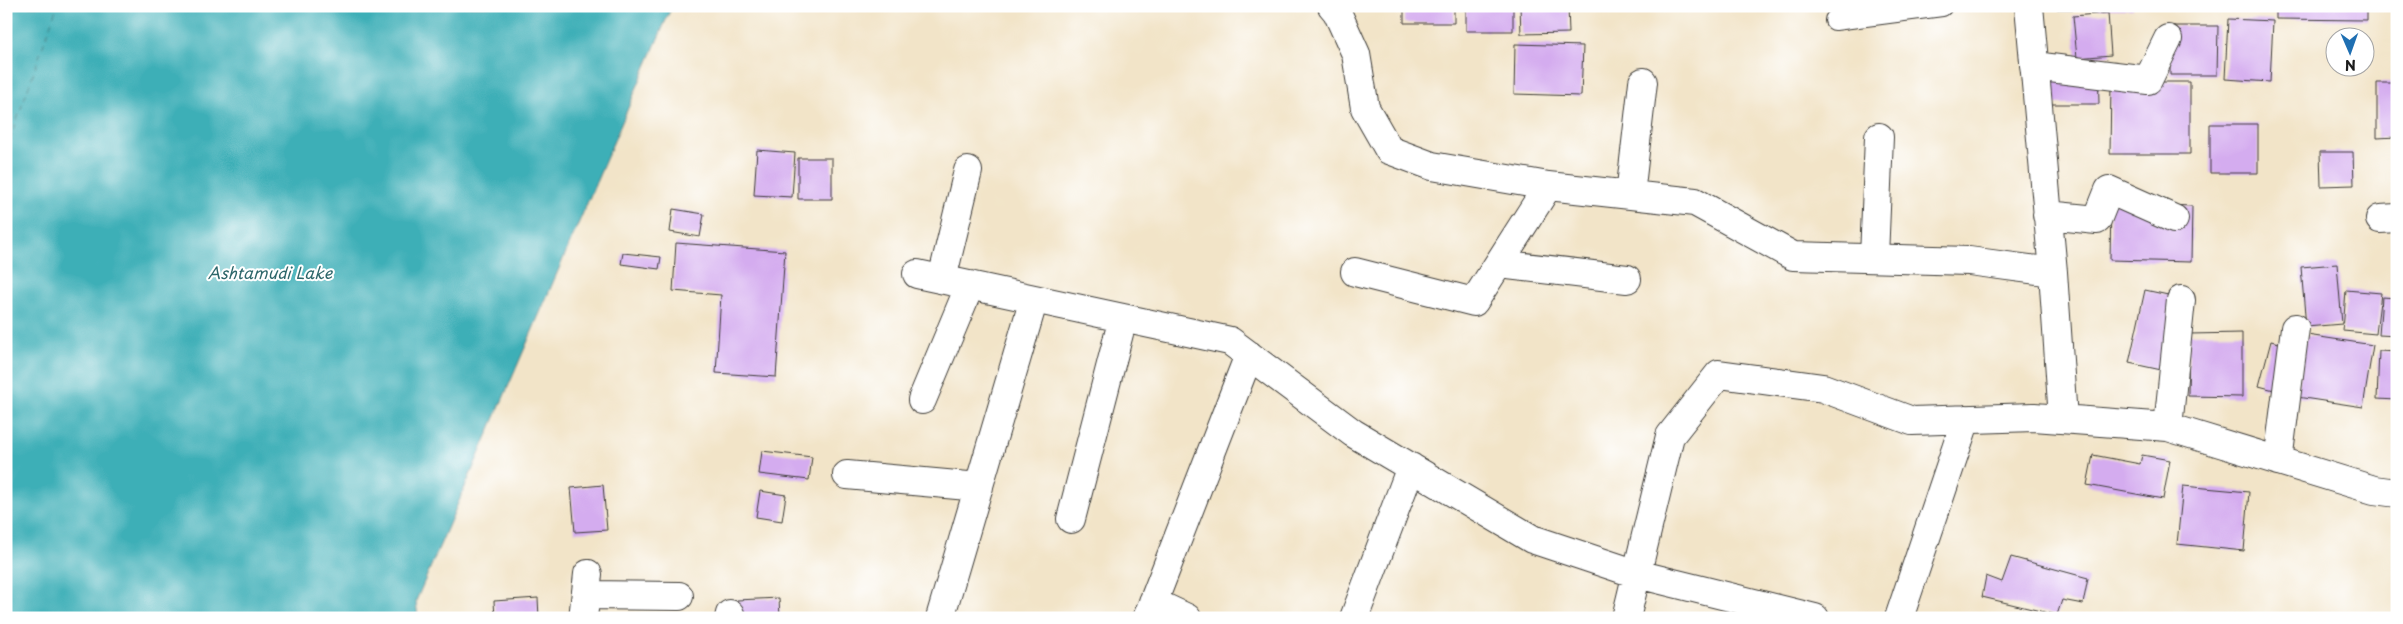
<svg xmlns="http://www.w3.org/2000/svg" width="2403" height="624" viewBox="0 0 2403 624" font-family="'Playpen Sans',sans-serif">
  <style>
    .water { fill: #3eafb7; stroke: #2d666a }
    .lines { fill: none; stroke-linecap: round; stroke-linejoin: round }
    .ferry { stroke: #2d666a; stroke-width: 1; stroke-dasharray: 6 5; stroke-linecap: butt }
    .building { fill: #d4acef }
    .service-casing { stroke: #3c3a36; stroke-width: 22 }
    .minor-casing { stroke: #3c3a36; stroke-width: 30 }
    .service { stroke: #fff; stroke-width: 20 }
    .minor { stroke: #fff; stroke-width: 28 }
    .labels { text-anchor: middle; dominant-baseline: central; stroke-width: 4; stroke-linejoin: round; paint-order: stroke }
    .water-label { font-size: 16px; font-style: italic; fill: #2d666a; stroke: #fff }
  </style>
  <rect width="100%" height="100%" fill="#fff"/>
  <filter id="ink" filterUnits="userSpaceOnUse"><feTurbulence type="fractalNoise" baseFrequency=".02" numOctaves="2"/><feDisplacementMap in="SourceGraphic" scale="10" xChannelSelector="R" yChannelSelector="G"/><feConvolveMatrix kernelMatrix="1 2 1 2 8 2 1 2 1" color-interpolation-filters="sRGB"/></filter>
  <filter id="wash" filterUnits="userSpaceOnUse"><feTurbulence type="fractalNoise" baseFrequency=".0096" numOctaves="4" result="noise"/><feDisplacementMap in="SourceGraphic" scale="20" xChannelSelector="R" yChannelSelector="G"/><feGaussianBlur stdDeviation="1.12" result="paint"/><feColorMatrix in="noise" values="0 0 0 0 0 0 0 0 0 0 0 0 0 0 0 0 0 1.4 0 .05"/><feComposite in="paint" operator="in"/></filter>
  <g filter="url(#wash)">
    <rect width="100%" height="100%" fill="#f2e4c8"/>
    <!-- water -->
    <path class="water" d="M6,6h666l-256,595 2,17h-412z"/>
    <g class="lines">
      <!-- ferry -->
      <path class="ferry" d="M6,151l51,-145"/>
    </g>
    <g id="blocks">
      <!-- building -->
      <path class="building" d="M1404,6h50v17h-50z
        M1466,6h47v25h-47z
        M1520,6h48l1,27 -48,1z
        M2057,6h76v3h-76z
        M2276,6h91v14l-91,-1z
        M2108,13l3,42 -34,3 -4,-42z
        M2228,19l45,2 -3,61 -45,-3z
        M2170,26h48l-1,49h-47z
        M1515,44l68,2 -2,50 -67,-2z
        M2036,62h62l1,42h-63z
        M2111,82h79v72h-80z
        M2377,83h20v54l-20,1z
        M2210,124h48v49h-48z
        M757,150l38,3 -3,44 -38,-2z
        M2320,152h33l1,33 -33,1z
        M798,158h34v41h-34z
        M2111,203l81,3 -1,56 -81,-2z
        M673,209l31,5 -4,23 -30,-5z
        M676,243l109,8 -9,126 -60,-4 5,-78 -48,-4z
        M623,253l38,4 -2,12 -38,-5z
        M2337,264l5,60 -36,3 -5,-60z
        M2145,290l37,8 -16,73 -37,-8z
        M2346,290l35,3 -5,41 -33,-3z
        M2382,297l15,1v38l-18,-1z
        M2242,333v64l-54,-1 1,-62z
        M2307,335l66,10 -10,62 -66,-10z
        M2271,341l31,8 -13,45 -30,-8z
        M2379,351l18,1v48l-20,-1z
        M762,451l50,6 -3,23 -50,-6z
        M2093,455l47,9 2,-9 28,5 -7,39 -76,-14z
        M603,485l4,45 -32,2 -4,-44z
        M2183,486l66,6 -5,59 -67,-7z
        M760,491l26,4 -4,26 -26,-4z
        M2011,557l77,21 -5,26 -21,-4 -5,15 -75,-18 4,-21 16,6z
        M538,598l1,20h-44l-1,-17z
        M779,598l1,20h-42l-1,-18z"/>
    </g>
  </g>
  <g filter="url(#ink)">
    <use href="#blocks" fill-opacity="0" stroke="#3c3a36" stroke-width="1"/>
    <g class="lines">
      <defs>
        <path id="service" d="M1835,20l107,-14"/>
        <path id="minor" d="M1332,6l5,6 19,42 9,54 24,42 43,16 116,20 147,16 98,54 176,5 84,11
          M2029,6l24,266 10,147
          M2034,66l114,14 20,-41
          M1630,195l13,-113
          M2047,215l50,5 12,-30 65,29
          M2380,219l17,-1
          M1874,257l5,-120
          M1499,264l128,15
          M1355,272l119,30 74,-116
          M917,274l313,67 123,92 179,106 105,35 178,44
          M942,279l26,-108
          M922,400l48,-115
          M2168,427l13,-127
          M2278,461l17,-133
          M847,475l132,12
          M1071,519l52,-201
          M586,595l93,1
          M1153,602l34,16
          M583,618l5,-44
          M729,618l1,-4
          M940,618l94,-319
          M1147,618l102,-263
          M1354,618l57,-151
          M1626,618l44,-182 49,-62 104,14 89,33 122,-4 134,10 206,63 23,3
          M1899,618l67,-199"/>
      </defs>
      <!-- service casing -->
      <use href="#service" class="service-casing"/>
      <!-- minor casing -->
      <use href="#minor" class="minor-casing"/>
      <!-- service -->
      <use href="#service" class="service"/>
      <!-- minor -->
      <use href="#minor" class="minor"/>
    </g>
  </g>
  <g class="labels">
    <!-- water labels -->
    <g class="water-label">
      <text x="270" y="272">Ashtamudi Lake</text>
    </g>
  </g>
  <!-- margin -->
  <rect width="2403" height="624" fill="none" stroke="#fff" stroke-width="25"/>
  <!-- north arrow -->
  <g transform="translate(2350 52) rotate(178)"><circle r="24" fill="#ffffff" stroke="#a4a4a4"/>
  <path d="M0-4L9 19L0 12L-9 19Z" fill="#1f6fb2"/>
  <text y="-8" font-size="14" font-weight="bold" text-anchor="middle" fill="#1c1c1c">N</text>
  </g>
</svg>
